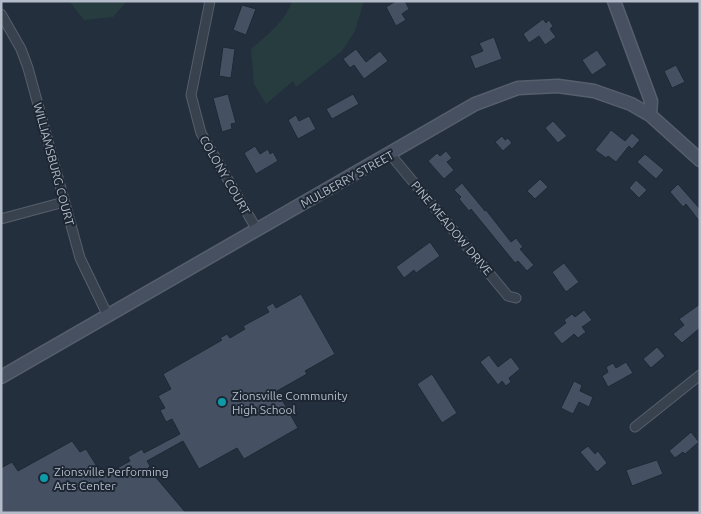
<svg xmlns="http://www.w3.org/2000/svg" width="701" height="514" viewBox="0 0 701 514" font-family="Ubuntu,sans-serif">
  <style>
    .green { fill: #263c3f }
    .building { fill: #455162; stroke: #1f2835 }
    .lines { fill: none; stroke-linecap: round; stroke-linejoin: round }
    .street-casing { stroke: #565f6c; stroke-width: 11 }
    .secondary-casing { stroke: #565f6c; stroke-width: 15 }
    .street { stroke: #38414e; stroke-width: 9 }
    .secondary { stroke: #465061; stroke-width: 12 }
    .culture-dot { fill: #0f9aa8; stroke: #1d2633; stroke-width: 2 }
    .labels { text-anchor: middle; dominant-baseline: central; stroke-width: 4; stroke-linejoin: round; paint-order: stroke }
    .street-label { font-size: 12px; fill: #b4bcc9; stroke: #1d2633 }
    .poi-label { font-size: 12px; fill: #b4bcc9; stroke: #1d2633; text-anchor: start }
  </style>
  <rect width="100%" height="100%" fill="#242f3e"/>
  <!-- green -->
  <path class="green" d="M69,1h58l-14,16 -29,3z
    M292,1h72l-9,30 -13,20 -46,36 -3,-6 -27,23 -12,-20 -3,-35c15,-13 34,-27 41,-48z"/>
  <!-- building -->
  <path class="building" d="M396,1h9l4,8 -7,5 4,6 -10,6 -10,-19z
    M242,5l14,4 -10,26 -13,-5z
    M543,19l3,4 3,-3 4,6 -3,3 6,8 -11,8 -6,-9 -10,7 -6,-9z
    M494,37l8,22 -27,10 -5,-13 13,-5 -4,-8z
    M223,47l12,2 -4,29 -12,-2z
    M356,49l10,13 14,-11 8,10 -24,18 -10,-14 -4,3 -7,-9z
    M597,50l10,15 -15,10 -10,-15z
    M676,65l9,17 -13,6 -8,-17z
    M228,94l8,29 -5,1 1,5 -10,3 -9,-34z
    M353,94l6,10 -27,15 -6,-10z
    M296,115l3,6 10,-5 7,13 -18,10 -10,-19z
    M553,121l14,15 -9,7 -13,-15z
    M611,130l14,11 7,-8 8,7 -8,9 -3,-3 -13,16 -8,-6 -2,2 -11,-8z
    M502,136l3,4 3,-2 4,5 -9,8 -8,-9z
    M255,146l5,8 8,-5 2,5 3,-2 5,9 -22,13 -12,-21z
    M446,151l6,7 -5,4 7,8 -10,9 -16,-18 9,-8 3,3z
    M645,154l19,16 -8,9 -19,-17z
    M540,179l8,8 -13,12 -8,-8z
    M636,180l11,10 -8,8 -10,-10z
    M462,183l23,28 1,-1 25,32 5,-4 7,9 -3,2 14,16 -7,6 -9,-10 -3,2 -44,-54 -2,2 -10,-12 2,-2 -7,-7z
    M678,184l22,25v13l-14,-18 -3,3 -13,-15z
    M430,242l10,14 -24,17 -2,-3 -10,8 -8,-11z
    M564,263l15,19 -13,10 -14,-20z
    M301,294l34,60 -30,17 2,3 -30,17 21,37 -54,31 -7,-11 -38,21 -16,-28 -36,20 3,5 -2,2 38,45h-185v-45l11,-6 6,9 54,-30 8,11 6,-3 17,27 27,-15 -2,-4 14,-8 2,4 36,-19 -8,-15 -6,3 -6,-12 5,-2 -7,-12 13,-7 -8,-15 59,-34 -2,-2 7,-4 3,4 15,-9 -2,-3 26,-14 -3,-5 7,-4 3,5z
    M700,304v24l-18,15 -9,-9 11,-9 -5,-6z
    M584,310l8,10 -10,7 4,5 -8,6 -4,-4 -12,10 -9,-11 13,-10 -2,-3 8,-6 3,3z
    M657,347l8,9 -14,12 -8,-9z
    M489,355l9,12 13,-10 9,12 -11,9 2,4 -5,4 -4,-5 -4,4 -18,-23z
    M626,362l7,11 -25,14 -6,-11 6,-4 -2,-5 7,-4 3,5z
    M432,374l25,39 -15,10 -25,-39z
    M574,381l8,4 -2,6 13,6 -4,10 -10,-5 -6,12 -12,-6z
    M691,432l8,10 -14,12 -2,-2 -8,6 -6,-7z
    M588,446l7,8 3,-3 9,12 -10,9 -17,-20z
    M657,460l6,14 -31,12 -6,-16z"/>
  <g class="lines">
    <defs>
      <path id="street" d="M210,1l-19,94 10,38 56,97
        M1,14l20,35 7,19 52,190 27,56
        M390,154l118,142 8,2
        M1,219l63,-17
        M635,427l65,-52"/>
      <path id="secondary" d="M614,1l37,100 -1,14
        M1,377l474,-273 43,-16 40,-2 36,5 37,13 19,11 50,45"/>
    </defs>
    <!-- street casing -->
    <use href="#street" class="street-casing"/>
    <!-- secondary casing -->
    <use href="#secondary" class="secondary-casing"/>
    <!-- street -->
    <use href="#street" class="street"/>
    <!-- secondary -->
    <use href="#secondary" class="secondary"/>
  </g>
  <!-- markers -->
  <g class="culture-dot">
    <circle cx="222" cy="402" r="5"/>
    <circle cx="44" cy="478" r="5"/>
  </g>
  <g class="labels">
    <!-- street labels -->
    <g class="street-label">
      <text transform="translate(54 164) rotate(75)">WILLIAMSBURG COURT</text>
      <text transform="translate(225 175) rotate(60)">COLONY COURT</text>
      <text transform="translate(347 179) rotate(-29)">MULBERRY STREET</text>
      <text transform="translate(452 228) rotate(50)">PINE MEADOW DRIVE</text>
    </g>
    <!-- poi labels -->
    <g class="poi-label">
      <text x="232" y="395">Zionsville Community<tspan x="232" dy="14">High School</tspan></text>
      <text x="54" y="471">Zionsville Performing<tspan x="54" dy="14">Arts Center</tspan></text>
    </g>
  </g>
  <!-- border -->
  <rect width="701" height="514" fill="none" stroke="#b4bcc9" stroke-width="5"/>
</svg>
